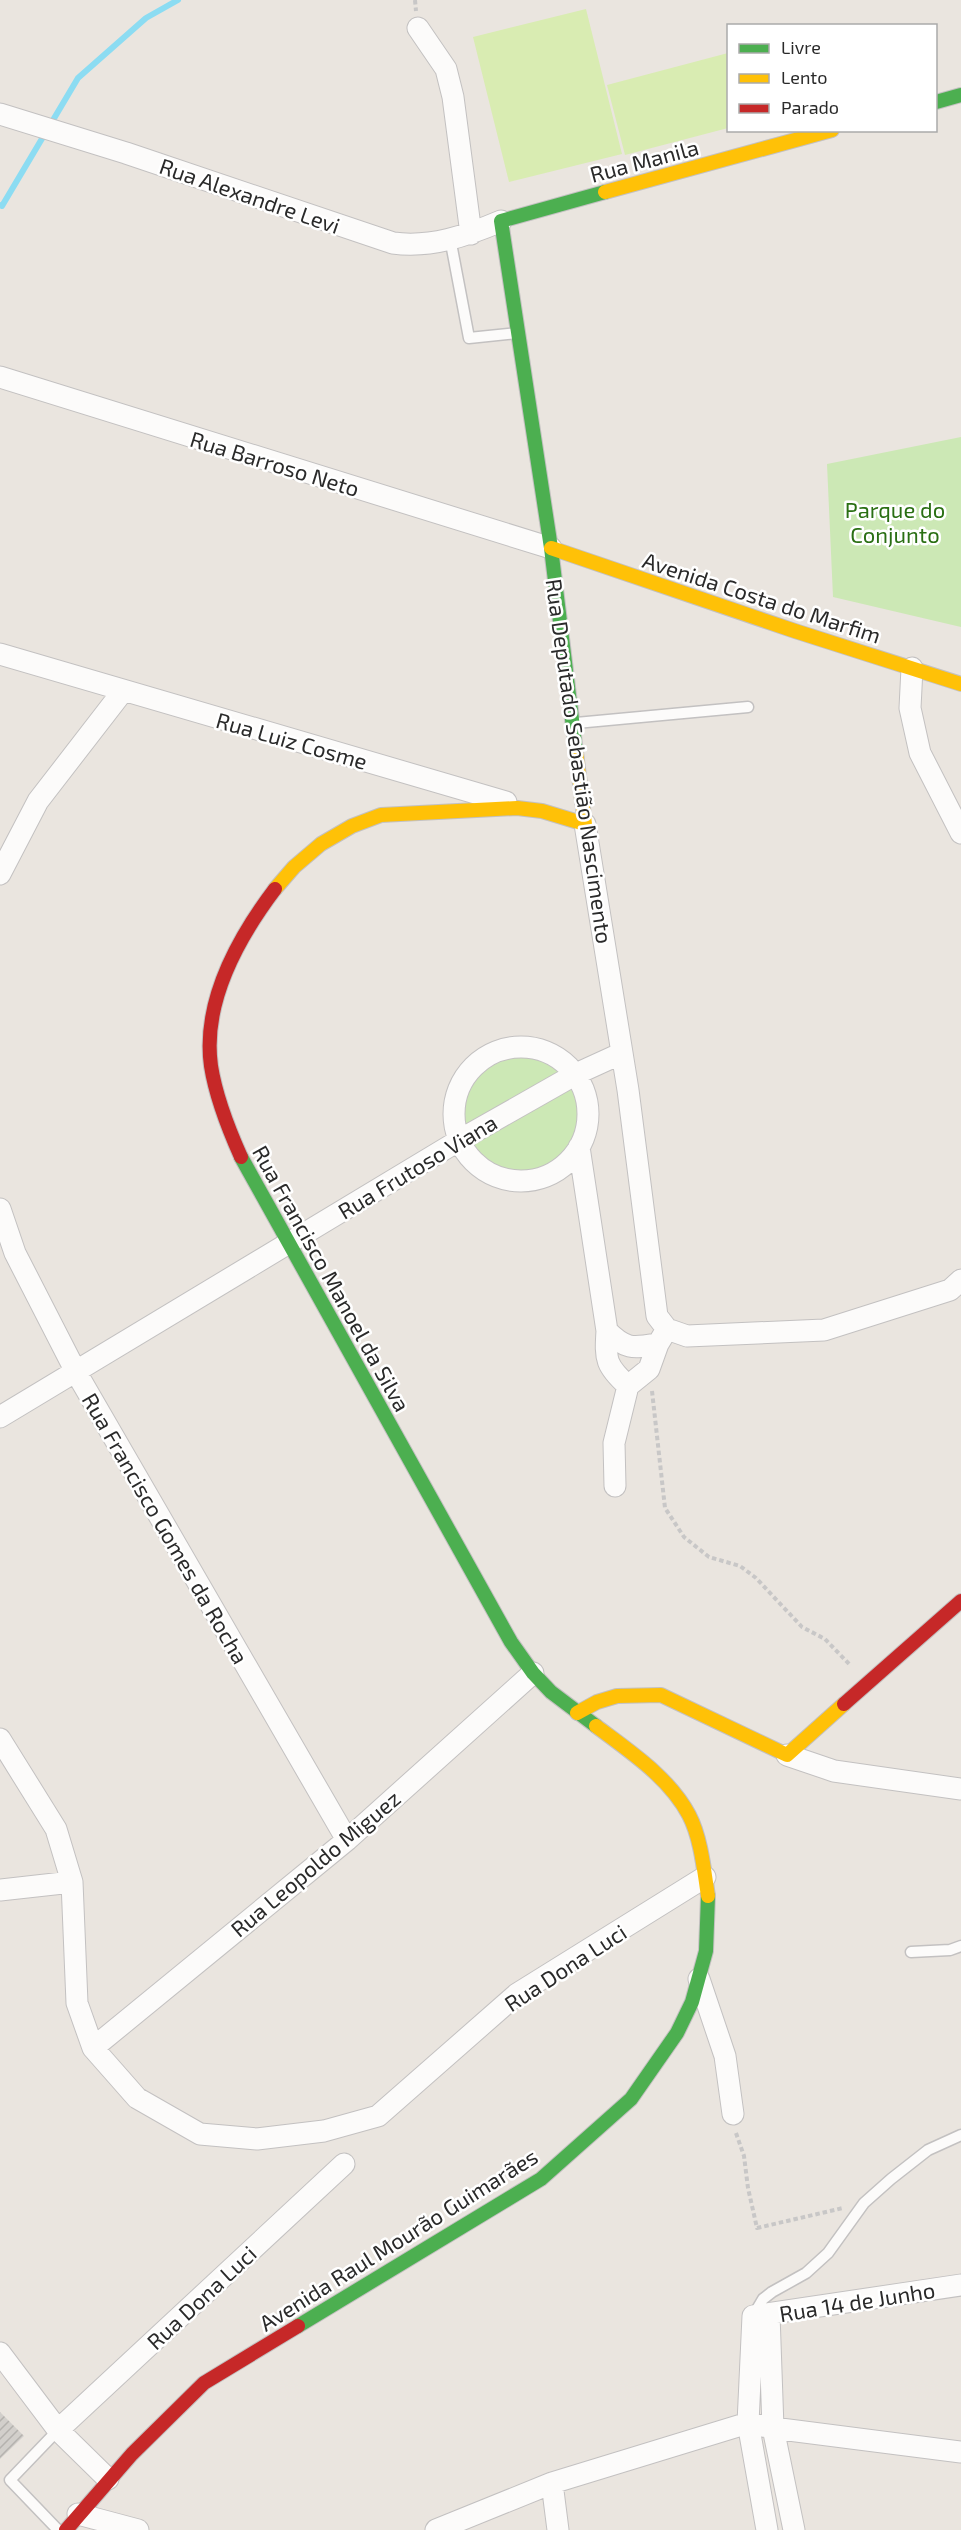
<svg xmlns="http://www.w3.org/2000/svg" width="961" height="2530" viewBox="0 0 961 2530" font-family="'Exo 2',sans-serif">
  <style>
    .grass { fill: #cce8b5 }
    .pitch { fill: #d9ecb2 }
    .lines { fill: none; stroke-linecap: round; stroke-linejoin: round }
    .stream { stroke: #8cdcf2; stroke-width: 6 }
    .building { fill: url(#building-hatch) }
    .lane-casing { stroke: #c3c1c1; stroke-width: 13 }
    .street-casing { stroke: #c3c1c1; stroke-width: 23 }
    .fast-casing { stroke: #c3c1c1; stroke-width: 16 }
    .slow-casing { stroke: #c3c1c1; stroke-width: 16 }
    .jam-casing { stroke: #c3c1c1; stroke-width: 16 }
    .path { stroke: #c8c7c7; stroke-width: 4; stroke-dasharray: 4.5 3; stroke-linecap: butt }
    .lane { stroke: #fcfbfa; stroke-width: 10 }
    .street { stroke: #fcfbfa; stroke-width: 21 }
    .fast { stroke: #4caf50; stroke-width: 14 }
    .slow { stroke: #ffc107; stroke-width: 14 }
    .jam { stroke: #c62828; stroke-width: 14 }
    .labels { text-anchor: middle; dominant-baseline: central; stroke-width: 5; stroke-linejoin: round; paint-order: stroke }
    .street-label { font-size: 22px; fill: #2a2a2a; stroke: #fff }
    .park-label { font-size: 22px; fill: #2a6f13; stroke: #fff }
  </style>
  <defs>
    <pattern id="building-hatch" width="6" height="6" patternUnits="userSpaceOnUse" patternTransform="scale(1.5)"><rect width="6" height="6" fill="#d2cfcb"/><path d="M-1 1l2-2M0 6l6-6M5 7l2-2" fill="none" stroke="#b4b2ae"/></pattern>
  </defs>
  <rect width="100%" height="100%" fill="#eae5df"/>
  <!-- grass -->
  <path class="grass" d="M961,437v190l-128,-30 -6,-133z
    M454 1114a67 67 0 1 1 134 0a67 67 0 1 1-134 0Z"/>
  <!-- pitch -->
  <path class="pitch" d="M586,9l36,145 -113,28 -36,-145z
    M728,53v75l-103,27 -18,-70z"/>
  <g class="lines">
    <!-- stream -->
    <path class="stream" d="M0,205l2,1 76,-128 68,-60 32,-18"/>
  </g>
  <!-- building -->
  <path class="building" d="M0,2412l24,24 -24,23z"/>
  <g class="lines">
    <defs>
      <path id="lane" d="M450,238l19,100 48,-5
        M576,723l172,-16
        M911,1952l39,-2 11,-4
        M753,2316l10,-17 9,-7 34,-19 22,-20 36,-50 27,-24 37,-29 33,-15
        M58,2530l-48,-50 48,-50"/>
      <path id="street" d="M418,28l28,41 7,28 18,137
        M0,114l126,39 267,90c38,5 73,-7 108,-22
        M0,377l551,171
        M0,654l506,148
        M912,668l-2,40 10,45 41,80
        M585,824l43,266 29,226 10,13 20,7 137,-6 126,-40 11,-10
        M0,874l38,-73 85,-110
        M454 1114a67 67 0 1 1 134 0a67 67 0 1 1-134 0Z
        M579,1147l28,184c-2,29 -1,35 21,55l-14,57 1,43
        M0,1209l15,44 61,119 271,468
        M607,1331c19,19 26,17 51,13l9,-15
        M628,1386l21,-17 9,-25
        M0,1417l458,-276 118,-67 46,-21
        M0,1739l56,90 16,53 5,121 16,45 44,50 63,36 57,5 67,-8 54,-15 139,-122 188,-117
        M787,1755l47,16 127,18
        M0,1890l72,-8
        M699,1979l26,77 8,58
        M93,2048l254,-208 186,-167
        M769,2314l4,114 21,102
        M0,2353l58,77 50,49
        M58,2430l286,-266
        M552,2483l6,47
        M78,2514l60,16
        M436,2530l116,-47 196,-60 25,5 188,24
        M767,2530l-19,-107 5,-107 208,-31"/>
      <path id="fast" d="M936,102l25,-7
        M576,752l-25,-204 -50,-327 104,-29
        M241,1157l270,485 22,31 18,19 45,34
        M298,2326l243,-147 90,-80 46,-66 15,-31 14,-51 2,-55"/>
      <path id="slow" d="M605,192l227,-62
        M551,548l244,83 166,53
        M275,889l19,-22 27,-23 31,-18 29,-11 136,-7 25,3 43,13 -9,-72
        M577,1713l20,-11 20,-6 44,-1 126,60 57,-51
        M596,1726c33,25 73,51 93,89 12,23 15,55 19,81"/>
      <path id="jam" d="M241,1157c-13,-29 -25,-59 -30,-91 -9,-64 27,-128 64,-177
        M844,1704l117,-103
        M66,2530l66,-76 72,-71 94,-57"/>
    </defs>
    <!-- lane casing -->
    <use href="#lane" class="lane-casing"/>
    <!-- street casing -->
    <use href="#street" class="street-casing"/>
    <!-- fast casing -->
    <use href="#fast" class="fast-casing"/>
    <!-- slow casing -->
    <use href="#slow" class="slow-casing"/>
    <!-- jam casing -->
    <use href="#jam" class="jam-casing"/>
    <!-- path -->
    <path class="path" d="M415,0l1,11
      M652,1391l13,117 19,29 25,20 31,9 16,12 46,49 23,12 26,27
      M736,2133l8,23 4,32 9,40 86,-20"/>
    <!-- lane -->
    <use href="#lane" class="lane"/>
    <!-- street -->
    <use href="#street" class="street"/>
    <!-- fast -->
    <use href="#fast" class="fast"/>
    <!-- slow -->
    <use href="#slow" class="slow"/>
    <!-- jam -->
    <use href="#jam" class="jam"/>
  </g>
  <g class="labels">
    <!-- street labels -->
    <g class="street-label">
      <text transform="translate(644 160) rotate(-15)">Rua Manila</text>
      <text transform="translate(250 195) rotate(19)">Rua Alexandre Levi</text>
      <text transform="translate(275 463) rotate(17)">Rua Barroso Neto</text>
      <text transform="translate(762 597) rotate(18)">Avenida Costa do Marfim</text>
      <text transform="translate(292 740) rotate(16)">Rua Luiz Cosme</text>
      <text transform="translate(580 761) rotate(82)">Rua Deputado Sebastião Nascimento</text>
      <text transform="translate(417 1166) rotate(-31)">Rua Frutoso Viana</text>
      <text transform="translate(332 1278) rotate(61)">Rua Francisco Manoel da Silva</text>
      <text transform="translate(166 1528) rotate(60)">Rua Francisco Gomes da Rocha</text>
      <text transform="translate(315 1863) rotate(-40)">Rua Leopoldo Miguez</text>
      <text transform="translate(565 1967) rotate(-33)">Rua Dona Luci</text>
      <text transform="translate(398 2239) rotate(-32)">Avenida Raul Mourão Guimarães</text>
      <text transform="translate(201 2297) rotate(-43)">Rua Dona Luci</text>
      <text transform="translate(857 2301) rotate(-9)">Rua 14 de Junho</text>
    </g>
    <!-- park labels -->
    <g class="park-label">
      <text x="895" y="509">Parque do<tspan x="895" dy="25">Conjunto</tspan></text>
    </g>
  </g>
  <!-- legend -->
  <rect x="727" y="24" width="210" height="108" fill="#ffffff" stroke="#aaaaaa" stroke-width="1.5"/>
  <rect x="739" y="44" width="30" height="9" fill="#4caf50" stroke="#aaaaaa" stroke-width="1.5"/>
  <text x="781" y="54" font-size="18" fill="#2a2a2a">Livre</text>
  <rect x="739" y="74" width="30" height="9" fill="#ffc107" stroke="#aaaaaa" stroke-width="1.5"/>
  <text x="781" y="84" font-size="18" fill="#2a2a2a">Lento</text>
  <rect x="739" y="104" width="30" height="9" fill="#c62828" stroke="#aaaaaa" stroke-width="1.5"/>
  <text x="781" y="114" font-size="18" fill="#2a2a2a">Parado</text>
</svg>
